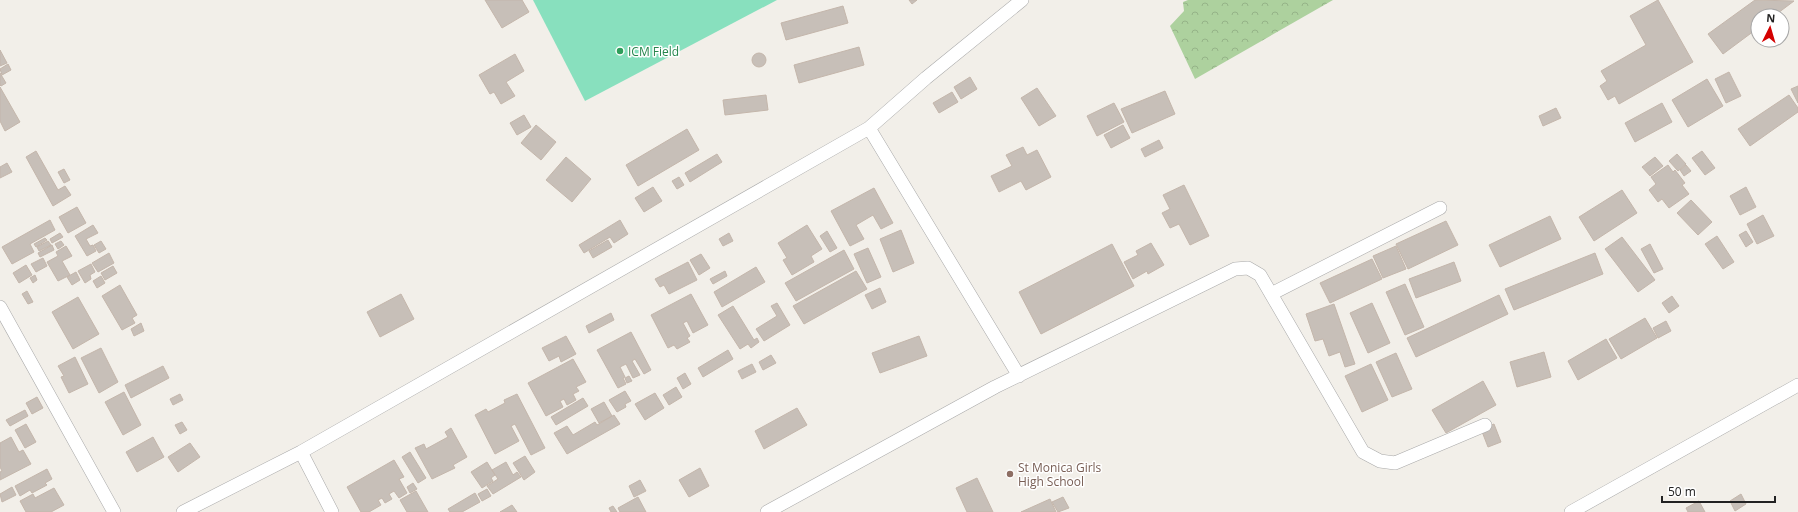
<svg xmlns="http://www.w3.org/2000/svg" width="1798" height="512" viewBox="0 0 1798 512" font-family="'Open Sans',sans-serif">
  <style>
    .forest { fill: url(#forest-crowns) }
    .pitch { fill: #88e0be }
    .building { fill: #c7bfb8; stroke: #c4b6ab }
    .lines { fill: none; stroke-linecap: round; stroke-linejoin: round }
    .street-casing { stroke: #a9a9a9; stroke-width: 14 }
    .street { stroke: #fff; stroke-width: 13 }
    .leisure-dot { fill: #2e9e5b; stroke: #fff; stroke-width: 1.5 }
    .education-dot { fill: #8d6e63; stroke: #fff; stroke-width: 1.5 }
    .labels { text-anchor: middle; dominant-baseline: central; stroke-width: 3; stroke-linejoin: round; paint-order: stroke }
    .leisure-label { font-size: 12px; fill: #27864d; stroke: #fff; text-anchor: start }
    .education-label { font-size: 12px; fill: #785e54; stroke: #fff; text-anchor: start }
  </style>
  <defs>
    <pattern id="forest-crowns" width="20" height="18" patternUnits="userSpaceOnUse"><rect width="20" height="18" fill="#add19e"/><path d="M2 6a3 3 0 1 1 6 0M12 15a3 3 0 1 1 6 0" fill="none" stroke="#95b388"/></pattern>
  </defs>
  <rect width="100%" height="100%" fill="#f2efe9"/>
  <!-- forest -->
  <path class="forest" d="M1188,0h145l-138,79 -25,-53 14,-15 -1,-9z"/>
  <!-- pitch -->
  <path class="pitch" d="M533,0h244l-192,101z"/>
  <!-- building -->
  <path class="building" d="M485,0h37l7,12 -27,16z
    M909,0h8l-5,4z
    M1658,0l35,62 -74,42 -4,-8 -7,4 -8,-14 7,-5 -6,-10 45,-26 -16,-29z
    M1755,0l39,1 -20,15h-16v12l-35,26 -15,-20z
    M843,6l5,17 -62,17 -5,-17z
    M859,47l5,18 -65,18 -5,-18z
    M0,50l7,13 -7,3z
    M752 60a7 7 0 1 1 14 0a7 7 0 1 1-14 0Z
    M515,54l9,17 -18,11 9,14 -14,8 -7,-12 -4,2 -11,-19z
    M8,64l3,6 -9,5 -2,-6z
    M1729,72l12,24 -15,7 -11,-24z
    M0,73l6,10 -5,3 -1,-1z
    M970,77l7,12 -16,10 -7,-12z
    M1707,79l16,27 -35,21 -16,-27z
    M1798,86v17l-7,-14z
    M0,87l20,35 -15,9 -5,-10z
    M1037,88l19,28 -17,10 -18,-28z
    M1165,91l10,23 -43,19 -11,-24z
    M952,92l6,10 -19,11 -6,-10z
    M766,95l2,15 -43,5 -2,-15z
    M1789,95l9,13v4l-48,34 -12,-17z
    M1114,103l10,19 -27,14 -10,-20z
    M1662,103l10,19 -37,20 -10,-19z
    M1556,108l5,10 -18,8 -4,-10z
    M524,115l7,12 -14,8 -7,-12z
    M536,125l20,17 -15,18 -20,-17z
    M1123,125l7,13 -19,10 -7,-13z
    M687,129l12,21 -61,36 -12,-21z
    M1159,140l4,8 -18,9 -4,-8z
    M1023,147l4,8 10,-5 14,27 -25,13 -5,-9 -22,11 -8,-16 21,-10 -6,-11z
    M36,151l22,39 7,-4 6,9 -18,11 -27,-49z
    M1702,151l13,17 -10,7 -13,-17z
    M717,154l5,8 -32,20 -5,-9z
    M1677,154l9,10 -8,7 -9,-10z
    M566,157l25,22 -19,23 -26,-22z
    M1655,157l8,9 -13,10 -8,-9z
    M7,163l5,9 -12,6v-11z
    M1668,165l5,7 2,-2 10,13 -3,2 7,9 -20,14 -7,-9 -4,3 -9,-12 7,-6 -5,-7z
    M1686,165l5,6 -7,5 -4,-6z
    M64,169l6,11 -6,3 -6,-11z
    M679,177l5,8 -7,4 -5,-8z
    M1184,185l25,51 -19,9 -11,-21 -9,4 -8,-15 8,-4 -7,-14z
    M653,187l9,14 -18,11 -9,-14z
    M1746,187l10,20 -16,8 -10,-19z
    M874,188l19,35 -12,6 -8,-14 -17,10 8,14 -14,7 -19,-35z
    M1622,190l15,23 -43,28 -15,-24z
    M1691,200l21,22 -14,13 -21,-22z
    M77,207l9,16 -18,10 -9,-16z
    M1763,215l11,21 -17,8 -10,-20z
    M1550,216l11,23 -61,28 -11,-22z
    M50,220l5,10 -25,14 4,8 -22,12 -10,-17z
    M620,220l8,14 -14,9 -4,-6 -26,16 -5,-8z
    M1446,221l12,24 -50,24 -12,-25z
    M93,225l5,8 -12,6 4,7 3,-1 3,6 -9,5 -12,-20z
    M807,225l15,24 -11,7 3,6 -22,13 -9,-15 4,-2 -9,-15z
    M901,230l13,33 -21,9 -13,-33z
    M827,231l10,17 -7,4 -10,-16z
    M1746,231l7,11 -7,5 -7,-12z
    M60,233l3,4 -11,6 -2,-4z
    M729,233l4,8 -10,5 -4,-7z
    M1717,236l17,26 -11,7 -18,-25z
    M1622,237l33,43 -17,12 -33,-43z
    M45,238l2,2 -11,7 -2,-3z
    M608,240l4,7 -19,11 -4,-7z
    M48,241l3,4 -12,6 -2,-4z
    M61,241l3,4 -6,4 -3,-5z
    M101,241l5,8 -7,4 -5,-8z
    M1151,243l13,22 -16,9 -1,-3 -14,8 -9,-17 14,-7 -2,-4z
    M1112,244l22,42 -93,48 -22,-42z
    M1650,244l13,25 -9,4 -13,-24z
    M52,245l2,5 -14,7 -2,-4z
    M66,246l6,10 -10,5 8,14 -12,6 -11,-19 11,-6 -2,-4z
    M1396,246l10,23 -23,9 -10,-22z
    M868,248l13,29 -14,6 -13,-29z
    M844,250l10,19 -58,32 -11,-18z
    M109,253l5,10 -16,9 -6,-9z
    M1595,253l8,21 -89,36 -9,-21z
    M701,254l9,14 -11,7 -9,-15z
    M43,258l4,8 -11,6 -5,-8z
    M1372,259l10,20 -52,24 -10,-20z
    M688,262l9,18 -28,14 -5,-9 -4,2 -5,-8z
    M1454,262l7,19 -45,17 -7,-19z
    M91,264l4,8 -5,3 1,4 -6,4 -7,-12z
    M26,265l6,10 -13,8 -6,-10z
    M113,266l4,7 -12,7 -4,-7z
    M756,267l9,15 -43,25 -8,-15z
    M725,271l2,5 -14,8 -3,-5z
    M856,271l11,18 -63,35 -11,-18z
    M76,272l4,8 -8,5 -5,-8z
    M35,275l2,5 -4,3 -3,-5z
    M101,276l4,7 -8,5 -4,-7z
    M1405,284l19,43 -19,8 -19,-43z
    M120,285l17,30 -5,3 3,5 -13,7 -20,-34z
    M880,288l6,14 -14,7 -7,-14z
    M27,291l6,11 -5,2 -6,-10z
    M401,294l13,25 -34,18 -13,-25z
    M691,294l17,31 -15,8 -6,-12 -4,2 7,13 -3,2 3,4 -13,7 -3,-4 -6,3 -17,-33z
    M1499,295l9,19 -92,43 -9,-19z
    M1672,296l7,10 -10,7 -7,-10z
    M78,297l21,37 -26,15 -21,-37z
    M777,303l13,22 -26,16 -8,-12 21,-13 -6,-10z
    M1372,303l18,40 -22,10 -18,-40z
    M1334,304l21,60 -10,3 -5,-15 -11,4 -6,-17 -8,2 -9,-27z
    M733,306l21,34 3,-2 2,4 -8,6 -3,-4 -8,5 -22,-34z
    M611,313l3,7 -25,13 -3,-7z
    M1645,318l12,20 -36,21 -12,-20z
    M1666,321l5,10 -13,7 -5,-10z
    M141,323l3,8 -10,5 -3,-7z
    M631,332l20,38 -7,4 -9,-15 -3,2 8,14 -7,3 -7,-14 -6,3 5,10 -2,1 3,6 -8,4 -21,-38z
    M566,336l10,18 -15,8 -2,-6 -10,5 -7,-13z
    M919,336l8,20 -47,17 -8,-20z
    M1606,339l11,19 -39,22 -10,-19z
    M101,348l17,34 -19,11 -18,-35z
    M728,350l5,9 -30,18 -5,-9z
    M1544,352l7,25 -34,10 -7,-25z
    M1396,353l16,36 -20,8 -16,-35z
    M771,355l5,8 -13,7 -4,-8z
    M75,357l13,27 -19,9 -8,-16 3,-1 -6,-10z
    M573,359l13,23 -10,5 3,4 -6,3 3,6 -9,5 -3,-6 -4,2 3,6 -17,9 -18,-33z
    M752,364l4,8 -14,7 -4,-8z
    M1371,364l17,36 -26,12 -17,-36z
    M163,366l6,12 -38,20 -6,-13z
    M685,373l6,11 -8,5 -6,-11z
    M629,376l3,5 -5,2 -2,-5z
    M1483,381l13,24 -50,28 -14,-23z
    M676,387l6,10 -13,8 -6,-10z
    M625,391l6,10 -6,3 1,3 -9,5 -8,-12z
    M124,392l17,33 -18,10 -18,-33z
    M655,393l9,15 -19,12 -10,-16z
    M180,394l3,6 -10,5 -3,-6z
    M517,394l28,54 -14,7 -16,-31 -4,2 8,15 -24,13 -20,-39 11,-6 2,3 17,-9 -1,-3z
    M37,397l6,11 -11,6 -6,-11z
    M583,398l5,8 -32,19 -5,-8z
    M604,402l8,14 -13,7 -8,-14z
    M797,408l10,17 -43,24 -9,-18z
    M25,410l3,6 -18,10 -4,-6z
    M614,415l6,9 -53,30 -13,-21 13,-7 6,9 22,-13 2,3z
    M182,422l5,8 -7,4 -5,-9z
    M26,424l10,18 -11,6 -10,-18z
    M1494,424l7,18 -13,5 -7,-18z
    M451,428l16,29 -14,8 2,3 -23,11 -17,-31 9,-4 2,5 22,-12 -3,-5z
    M11,437l8,15 4,-2 8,14 -31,16v-8l2,-1 -2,-4v-24z
    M153,437l11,20 -27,15 -11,-20z
    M190,443l10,14 -22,15 -10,-15z
    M410,452l16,26 -8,5 -16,-26z
    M525,456l10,16 -11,8 -11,-17z
    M394,460l10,17 -5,2 8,14 -8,5 -5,-7 -5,3 3,5 -7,4 -3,-5 -4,2 3,5 -12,7h-8l-14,-25z
    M487,462l8,13 -4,3 2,3 -11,7 -11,-16z
    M506,462l7,13 4,-3 4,5 -28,17 -6,-8 11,-7 -6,-9z
    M700,468l9,18 -20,11 -10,-17z
    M47,469l5,10 -7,4 2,2 -15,8 -2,-3 -10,6 -5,-10z
    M977,478l16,34h-26l-11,-24z
    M640,480l6,11 -12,6 -5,-11z
    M413,483l4,6 -7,4 -3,-6z
    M12,487l4,8 -14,7 -2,-8z
    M54,488l10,17 -13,7h-25l-6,-11 13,-7 2,4z
    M487,489l4,7 -9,5 -4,-7z
    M416,491l12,21h-21l-7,-12z
    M475,493l5,9 -18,10h-12l-2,-3z
    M1741,494l5,10 -11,7 -5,-10z
    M638,497l8,15h-26l-2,-4z
    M1063,497l6,11 -11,4 -6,-10z
    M1050,499l6,13h-35z
    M1699,501l6,11h-17l-2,-4z
    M512,505l5,7h-17z
    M613,506l4,6h-6l-2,-4z"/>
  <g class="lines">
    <defs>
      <path id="street" d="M869,128l150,248
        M1271,294l169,-86
        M0,307l114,205
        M301,452l31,60
        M183,512l118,-60 568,-324 57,-50 96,-78
        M767,512l228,-125 240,-118 13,-1 12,7 103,177 17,9 15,2 90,-38
        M1571,512l227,-127"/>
    </defs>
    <!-- street casing -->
    <use href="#street" class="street-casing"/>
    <!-- street -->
    <use href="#street" class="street"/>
  </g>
  <!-- markers -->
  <circle class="leisure-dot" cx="620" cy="51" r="4"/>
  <circle class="education-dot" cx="1010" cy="474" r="4"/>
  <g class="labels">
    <!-- leisure labels -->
    <g class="leisure-label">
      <text x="628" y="51">ICM Field</text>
    </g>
    <!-- education labels -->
    <g class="education-label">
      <text x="1018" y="467">St Monica Girls<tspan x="1018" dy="14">High School</tspan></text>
    </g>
  </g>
  <!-- north arrow -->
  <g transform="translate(1770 28) rotate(5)"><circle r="19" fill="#ffffff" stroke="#a7a7a7"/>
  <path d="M0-3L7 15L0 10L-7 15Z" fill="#d40000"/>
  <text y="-6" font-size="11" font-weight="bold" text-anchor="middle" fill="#222222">N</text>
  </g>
  <!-- scale -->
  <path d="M1662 496v6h113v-6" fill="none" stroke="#222222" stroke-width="2"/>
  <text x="1668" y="496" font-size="12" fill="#222222" stroke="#ffffff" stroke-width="3" paint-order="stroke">50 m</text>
</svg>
